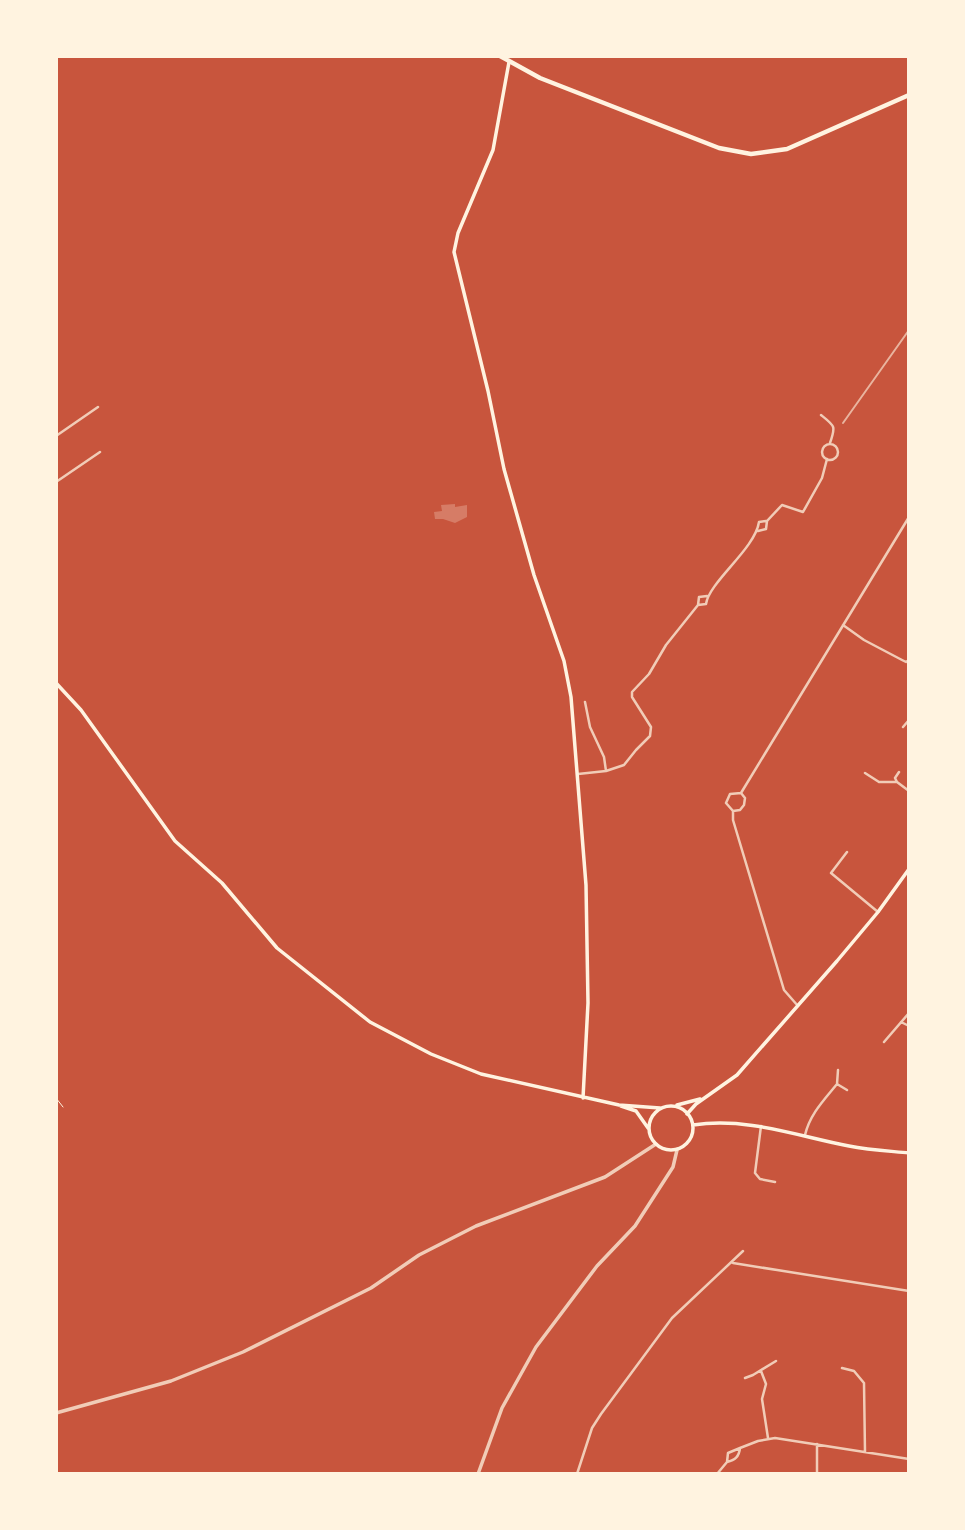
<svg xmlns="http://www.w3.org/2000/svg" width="965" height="1530" viewBox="0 0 965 1530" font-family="Overpass,sans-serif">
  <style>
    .building { fill: #d67c66 }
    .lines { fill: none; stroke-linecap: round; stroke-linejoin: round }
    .path { stroke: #fff3e0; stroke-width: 1 }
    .minor { stroke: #f1ccb7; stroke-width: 2.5 }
    .tertiary { stroke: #f1ccb7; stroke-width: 3.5 }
    .secondary { stroke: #fff3e0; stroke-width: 3.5 }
    .primary { stroke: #fff3e0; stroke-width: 4.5 }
    .rail { stroke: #e9b49f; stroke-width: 2 }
  </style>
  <rect width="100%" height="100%" fill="#c8553d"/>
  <!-- building -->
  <path class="building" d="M455,504v3l12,-2v12l-12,6 -12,-4h-8l-1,-7 8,-1 -1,-6z"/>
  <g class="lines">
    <!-- path -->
    <path class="path" d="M56,1098l7,9"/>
    <!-- minor -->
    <path class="minor" d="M821,415c14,11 15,11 9,28
      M56,436l42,-29
      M822 452a8 8 0 1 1 16 0a8 8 0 1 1-16 0Z
      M56,482l44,-30
      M758,531l8,-2 1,-8 15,-16 21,7 19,-34 5,-19
      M698,605l8,-1c3,-22 49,-55 53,-82l7,-1
      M843,625l21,15 38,20 4,2 3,-2
      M585,702l5,25 14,30 2,14
      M903,727l6,-7
      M865,773l14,9h18l12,9
      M578,774l28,-3 18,-6 12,-15 14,-14 1,-9 -19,-30v-5l17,-18 17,-29 32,-40 1,-8 8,-1
      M897,782l-2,-4 4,-6
      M741,793l168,-276
      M741,793l-11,1 -4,9 7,8v9l51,170 14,16
      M733,811l7,-1 4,-5 1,-7 -4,-5
      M847,852l-16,21 47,39
      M901,1022l8,4
      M884,1042l25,-29
      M837,1084l1,-14
      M761,1126l-6,47 5,6 15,3
      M805,1135c5,-21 19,-35 32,-51l10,6
      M733,1263l176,28
      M842,1368l12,3 10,12 1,69
      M761,1371l5,13 -4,15 6,39
      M745,1378l8,-3 23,-14
      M817,1444v30
      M727,1462c8,-2 12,-5 13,-14l18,-7 17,-3 134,21
      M577,1474l15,-46 9,-14 71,-96 71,-67
      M717,1474l10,-12 1,-9 12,-5"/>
    <!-- tertiary -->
    <path class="tertiary" d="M56,1413l115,-32 72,-29 128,-64 48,-33 57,-29 129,-49 51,-33
      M478,1474l24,-66 34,-61 61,-81 38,-40 38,-59 4,-17"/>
    <!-- secondary -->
    <path class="secondary" d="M509,62l-16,88 -35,83 -4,19 34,139 16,78 30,106 30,86 7,36 15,188 2,118 -5,95
      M56,683l25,27 94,131 47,42 55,65 93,74 61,32 50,20 138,31 41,3
      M677,1105l23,-6
      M621,1106l15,5 12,17
      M649 1128a22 22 0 1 1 44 0a22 22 0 1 1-44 0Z
      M687,1114l9,-10 41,-29 100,-114 41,-49 31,-43
      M693,1125c55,-8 104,11 156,21 20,4 40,5 60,7"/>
    <!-- primary -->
    <path class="primary" d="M500,56l40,22 179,70 32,6 36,-5 122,-54"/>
    <!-- rail -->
    <path class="rail" d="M843,423l66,-93"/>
  </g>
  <!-- border -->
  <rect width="965" height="1530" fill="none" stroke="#fff3e0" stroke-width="116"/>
</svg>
